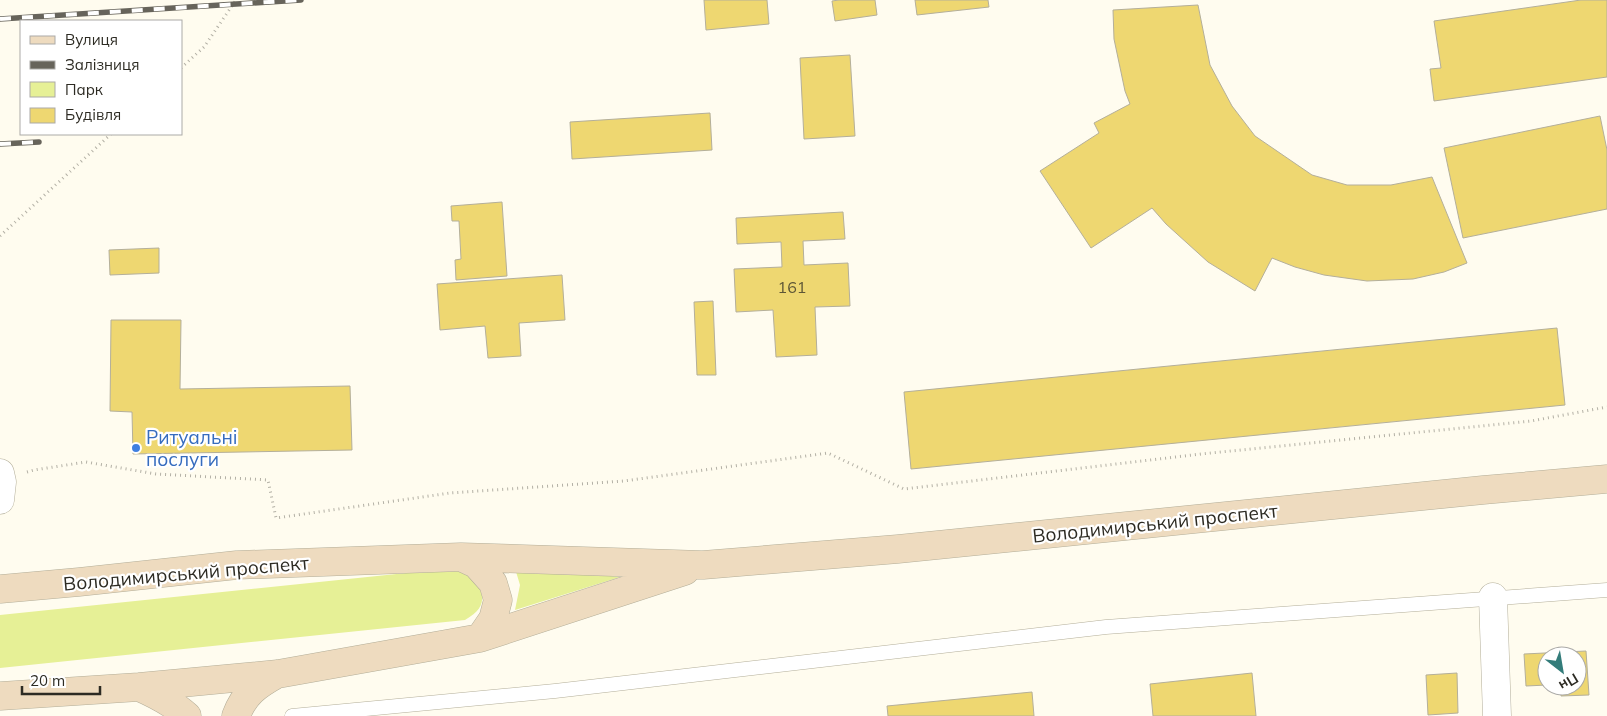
<svg xmlns="http://www.w3.org/2000/svg" width="1607" height="716" viewBox="0 0 1607 716" font-family="Mulish,sans-serif">
  <style>
    .green { fill: #e6f096 }
    .building { fill: #eed771; stroke: #b4af9a }
    .lines { fill: none; stroke-linecap: round; stroke-linejoin: round }
    .lane-casing { stroke: #b3ae99; stroke-width: 15 }
    .street-casing { stroke: #b3ae99; stroke-width: 29 }
    .secondary-casing { stroke: #b3ae99; stroke-width: 29 }
    .path { stroke: #b3b0a5; stroke-width: 3; stroke-dasharray: 1 4; stroke-linecap: butt }
    .lane { stroke: #fff; stroke-width: 14 }
    .street { stroke: #fff; stroke-width: 28 }
    .secondary { stroke: #eedbbf; stroke-width: 28 }
    .rail-casing { stroke: #67645b; stroke-width: 5.5 }
    .rail { stroke: #fff; stroke-width: 4; stroke-dasharray: 11; stroke-linecap: butt }
    .shop-dot { fill: #3f7fe0; stroke: #fff; stroke-width: 2 }
    .labels { text-anchor: middle; dominant-baseline: central; stroke-width: 4.5; stroke-linejoin: round; paint-order: stroke }
    .number-label { font-size: 16px; fill: #5d5636 }
    .shop-label { font-size: 19px; fill: #366cbe; stroke: #fff; text-anchor: start }
    .street-label { font-size: 19px; fill: #2d2b23; stroke: #fff }
  </style>
  <rect width="100%" height="100%" fill="#fffcef"/>
  <!-- green -->
  <path class="green" d="M514,565l106,12 -105,33 5,-25z
    M464,567l17,14c3,20 3,28 -16,39l-465,48v-53z"/>
  <!-- building -->
  <path class="building" d="M704,0h63l2,24 -63,6z
    M839,0h36l2,15 -42,6 -3,-20z
    M915,0h73l1,7 -72,8z
    M1581,0h26v77l-173,24 -4,-32 11,-1 -7,-47z
    M1198,5l12,60 22,41 23,30 57,39 35,10h44l41,-8 35,86 -23,9 -31,7 -46,2 -43,-6 -29,-8 -23,-9 -17,33 -47,-29 -42,-38 -14,-16 -61,40 -51,-77 59,-38 -5,-10 36,-19 -5,-13 -11,-52 -1,-29z
    M850,55l5,81 -51,3 -4,-81z
    M710,113l2,37 -140,9 -2,-37z
    M1600,116l7,34v59l-144,29 -19,-90z
    M502,202l5,74 -51,4 -1,-20 6,-1 -2,-38h-7l-1,-15z
    M843,212l2,27 -42,2 1,24 44,-2 2,43 -35,1 2,48 -41,2 -3,-47 -37,2 -2,-43 48,-2 -1,-25 -44,2 -1,-26z
    M159,248v25l-49,2 -1,-25z
    M562,275l3,45 -46,3 2,33 -33,2 -3,-32 -45,4 -3,-46z
    M713,301l3,74h-19l-3,-73z
    M111,320h70l-1,69 170,-3 2,64 -219,4 -1,-42 -22,-1z
    M1557,328l8,77 -654,64 -7,-77z
    M1586,651l3,44 -28,1v-10h16v-30h-30v29l-21,1 -2,-32z
    M1252,673l4,43h-103l-3,-32z
    M1457,673l1,40 -30,2 -2,-40z
    M1032,692l2,24h-146l-1,-10z"/>
  <g class="lines">
    <defs>
      <path id="lane" d="M292,716l263,-25 551,-64 501,-37"/>
      <path id="street" d="M0,473l2,9 -2,18
        M1493,597l4,119"/>
      <path id="secondary" d="M0,589l79,-7 158,-17 224,-8 242,8 195,-16 585,-59 124,-11
        M480,638l205,-67
        M139,687c18,8 34,16 48,29
        M0,696l139,-9 139,-13 202,-36 13,-19 5,-19 -5,-17 -17,-19 -15,-7
        M236,716c8,-22 21,-31 41,-42"/>
    </defs>
    <!-- lane casing -->
    <use href="#lane" class="lane-casing"/>
    <!-- street casing -->
    <use href="#street" class="street-casing"/>
    <!-- secondary casing -->
    <use href="#secondary" class="secondary-casing"/>
    <!-- path -->
    <path class="path" d="M181,68l23,-21 32,-47
      M0,236l111,-102
      M27,472l7,-2 52,-8 70,12 112,6 8,38 174,-25 174,-12 204,-28 76,36 297,-35 330,-33 76,-14"/>
    <!-- lane -->
    <use href="#lane" class="lane"/>
    <!-- street -->
    <use href="#street" class="street"/>
    <!-- secondary -->
    <use href="#secondary" class="secondary"/>
    <defs>
      <path id="rail" d="M0,19l301,-19
        M0,144l39,-2"/>
    </defs>
    <!-- rail casing -->
    <use href="#rail" class="rail-casing"/>
    <!-- rail -->
    <use href="#rail" class="rail"/>
  </g>
  <!-- markers -->
  <circle class="shop-dot" cx="136" cy="448" r="5"/>
  <g class="labels">
    <!-- number labels -->
    <g class="number-label">
      <text x="792" y="287">161</text>
    </g>
    <!-- shop labels -->
    <g class="shop-label">
      <text x="146" y="437">Ритуальні<tspan x="146" dy="22">послуги</tspan></text>
    </g>
    <!-- street labels -->
    <g class="street-label">
      <text transform="translate(1155 523) rotate(-6)">Володимирський проспект</text>
      <text transform="translate(186 573) rotate(-5)">Володимирський проспект</text>
    </g>
  </g>
  <!-- legend -->
  <rect x="20" y="20" width="162" height="115" fill="#ffffff" stroke="#abaaa7"/>
  <rect x="30" y="36" width="25" height="8" fill="#eedbbf" stroke="#abaaa7"/>
  <text x="65" y="45" font-size="15" fill="#2d2b23">Вулиця</text>
  <rect x="30" y="61" width="25" height="8" fill="#67645b" stroke="#abaaa7"/>
  <text x="65" y="70" font-size="15" fill="#2d2b23">Залізниця</text>
  <rect x="30" y="82" width="25" height="15" fill="#e6f096" stroke="#abaaa7"/>
  <text x="65" y="95" font-size="15" fill="#2d2b23">Парк</text>
  <rect x="30" y="108" width="25" height="15" fill="#eed771" stroke="#abaaa7"/>
  <text x="65" y="120" font-size="15" fill="#2d2b23">Будівля</text>
  <!-- north arrow -->
  <g transform="translate(1562 671) rotate(149)"><circle r="24" fill="#ffffff" stroke="#abaaa7"/>
  <path d="M0-4L9 19L0 12L-9 19Z" fill="#337c7a"/>
  <text y="-8" font-size="14" font-weight="bold" text-anchor="middle" fill="#2d2b23">Пн</text>
  </g>
  <!-- scale -->
  <path d="M22 686v8h78v-8" fill="none" stroke="#2d2b23" stroke-width="2.5"/>
  <text x="30" y="686" font-size="15" fill="#2d2b23" stroke="#ffffff" stroke-width="4" paint-order="stroke">20 m</text>
</svg>
